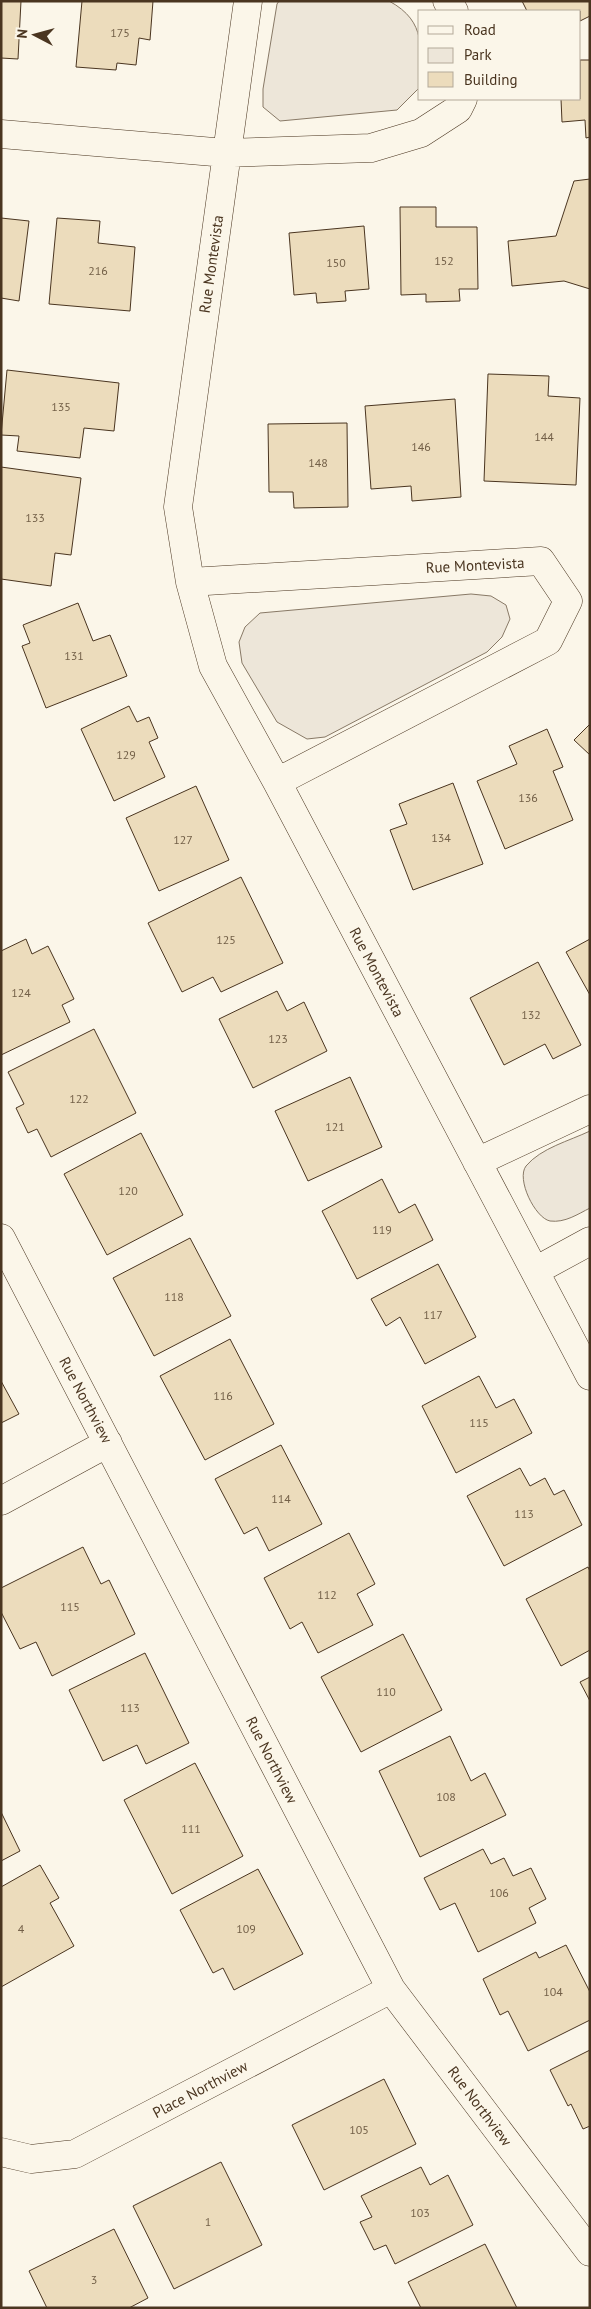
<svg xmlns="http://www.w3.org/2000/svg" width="591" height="2309" viewBox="0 0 591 2309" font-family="'PT Sans',sans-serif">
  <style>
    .green { fill: #ede6d9; stroke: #887966 }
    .building { fill: #ecdcbc; stroke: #4a3520 }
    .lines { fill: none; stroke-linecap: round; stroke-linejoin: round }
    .street-casing { stroke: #4a3520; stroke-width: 29 }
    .street { stroke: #fbf6e9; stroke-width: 28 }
    .labels { text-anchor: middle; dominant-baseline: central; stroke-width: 4; stroke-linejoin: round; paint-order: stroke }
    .number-label { font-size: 12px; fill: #725f47 }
    .street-label { font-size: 15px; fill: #4a3520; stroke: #fbf6e9 }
  </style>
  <rect width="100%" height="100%" fill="#fbf6e9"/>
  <!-- green -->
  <path class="green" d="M279,1h110c39,21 31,49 31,86l-23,23 -117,11 -17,-14v-18l14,-85z
    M471,594l20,2 15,9 4,14 -8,18 -15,15 -162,85 -18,2 -30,-17 -35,-59 -3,-21 6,-15 15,-14z
    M590,1131v77c-12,6 -25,15 -40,13 -15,-3 -34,-42 -24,-55 15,-18 43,-25 64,-35z"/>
  <!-- building -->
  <path class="building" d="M1,1h20l-3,58 -17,-1z
    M82,1h71l-3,39 -11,-2 -3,27 -19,-2 -1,7 -40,-3z
    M522,1h68v15l-10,5v-10h-53z
    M580,60h10v77l-4,1 -1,-18 -23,2 -1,-23h19z
    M590,179v110l-26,-8 -52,5 -4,-45 48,-5 18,-55z
    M400,207h36v20h41l1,62h-19l1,12 -34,1v-8l-25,1z
    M1,218l28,3 -10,80 -18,-3z
    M57,218l43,3 -2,22 37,4 -5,64 -81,-7z
    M364,226l5,63 -24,2 1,10 -29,2 -1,-10 -22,2 -5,-62z
    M7,370l112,13 -5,48 -30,-3 -4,30 -63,-7 2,-15 -18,-1z
    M488,374l61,2 -1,20 32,2 -4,87 -92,-4z
    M455,399l6,98 -49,4 -1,-15 -40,3 -6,-83z
    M347,423l1,84 -54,1 -1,-16h-24l-1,-68z
    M1,467l80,11 -10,77 -16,-2 -4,33 -50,-7z
    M78,603l15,38 17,-6 17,41 -81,32 -24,-62 8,-3 -7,-18z
    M129,706l8,16 12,-5 9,21 -9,4 16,35 -51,24 -33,-72z
    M590,724v31l-16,-15z
    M547,729l16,38 -10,4 20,49 -68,29 -28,-68 40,-17 -8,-18z
    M453,783l30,81 -70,26 -23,-60 17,-6 -8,-20z
    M196,786l33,74 -70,31 -33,-73z
    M241,877l42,86 -62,29 -8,-15 -31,15 -34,-69z
    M26,939l6,15 16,-8 26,53 -12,6 8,17 -69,33v-104z
    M590,939v56l-24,-43z
    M538,962l43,83 -28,14 -8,-15 -41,21 -34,-67z
    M277,991l10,20 17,-9 23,49 -74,37 -34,-69z
    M94,1029l42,84 -85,44 -14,-28 -9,4 -12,-25 8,-4 -16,-32z
    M350,1077l32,70 -74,34 -33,-70z
    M141,1133l42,82 -76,40 -43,-81z
    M382,1179l17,34 16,-9 18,36 -76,39 -35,-68z
    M190,1238l41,78 -77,40 -41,-78z
    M438,1264l38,73 -51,27 -25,-47 -14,9 -15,-27z
    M230,1339l44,85 -69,36 -45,-84z
    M479,1376l17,32 18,-9 18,34 -76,40 -34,-67z
    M1,1381l18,33 -18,9z
    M281,1445l41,79 -53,27 -12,-24 -13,7 -29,-55z
    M520,1468l10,18 15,-8 9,17 10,-5 18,35 -78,41 -37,-70z
    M349,1533l26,51 -18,10 16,31 -55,28 -16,-31 -12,7 -26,-51z
    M83,1547l18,37 8,-4 26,54 -83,42 -16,-34 -16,7 -19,-37v-24z
    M588,1567l2,4v79l-29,16 -35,-67z
    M403,1634l39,76 -81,42 -40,-75z
    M145,1653l44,90 -43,21 -9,-19 -34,16 -34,-71z
    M590,1677v24l-10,-19z
    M450,1736l21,45 14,-8 21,42 -86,42 -41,-86z
    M195,1763l48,93 -71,38 -48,-94z
    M1,1812l19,39 -19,10z
    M483,1849l8,15 13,-6 9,18 18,-8 15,31 -17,9 7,15 -58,29 -23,-49 -15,7 -16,-32z
    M40,1865l19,33 -9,5 24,43 -73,41v-100z
    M258,1869l45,85 -69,36 -11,-22 -10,5 -33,-63z
    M566,1945l24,47v28l-62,31 -20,-40 -8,4 -17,-36 53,-27 3,6z
    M590,2050v76l-7,3 -12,-25 -3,2 -18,-36z
    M384,2079l32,65 -92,46 -32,-65z
    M221,2162l41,83 -88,44 -41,-83z
    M421,2167l9,18 18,-10 25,50 -78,39 -9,-19 -12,5 -14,-28 12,-5 -11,-21z
    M114,2229l34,69 -19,10h-82l-18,-37z
    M485,2244l32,64h-96l-13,-26z"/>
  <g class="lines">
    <defs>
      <path id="street" d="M248,1l-70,506 12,75 23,84 64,116 313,594
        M447,1l7,10
        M1,134l225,19 145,-5 50,-15 37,-24 5,-10
        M190,582l351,-21 27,40 -20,40 -271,141
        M477,1162l113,-53
        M1,1238l390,751 199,263
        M535,1271l55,-30
        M1,1501l107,-58
        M1,2152l30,7 44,-5 316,-165"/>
    </defs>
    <!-- street casing -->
    <use href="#street" class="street-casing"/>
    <!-- street -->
    <use href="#street" class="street"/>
  </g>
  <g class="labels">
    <!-- number labels -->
    <g class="number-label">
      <text x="120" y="32">175</text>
      <text x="444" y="260">152</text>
      <text x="336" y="262">150</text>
      <text x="98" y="270">216</text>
      <text x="61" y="406">135</text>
      <text x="544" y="436">144</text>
      <text x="421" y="446">146</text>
      <text x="318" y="462">148</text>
      <text x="35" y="517">133</text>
      <text x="74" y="655">131</text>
      <text x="126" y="754">129</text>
      <text x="528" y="797">136</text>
      <text x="441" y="837">134</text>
      <text x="183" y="839">127</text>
      <text x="226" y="939">125</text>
      <text x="21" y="992">124</text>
      <text x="531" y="1014">132</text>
      <text x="278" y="1038">123</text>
      <text x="79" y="1098">122</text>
      <text x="335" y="1126">121</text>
      <text x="128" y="1190">120</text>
      <text x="382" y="1229">119</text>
      <text x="174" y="1296">118</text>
      <text x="433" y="1314">117</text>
      <text x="223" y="1395">116</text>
      <text x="479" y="1422">115</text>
      <text x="281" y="1498">114</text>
      <text x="524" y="1513">113</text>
      <text x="327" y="1594">112</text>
      <text x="70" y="1606">115</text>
      <text x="386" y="1691">110</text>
      <text x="130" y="1707">113</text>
      <text x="446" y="1796">108</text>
      <text x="191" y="1828">111</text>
      <text x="499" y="1892">106</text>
      <text x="21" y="1928">4</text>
      <text x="246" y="1928">109</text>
      <text x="553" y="1991">104</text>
      <text x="359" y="2129">105</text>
      <text x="420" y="2212">103</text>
      <text x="208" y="2221">1</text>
      <text x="94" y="2279">3</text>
    </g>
    <!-- street labels -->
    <g class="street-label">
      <text transform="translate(211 264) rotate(-82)">Rue Montevista</text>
      <text transform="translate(475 565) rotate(-3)">Rue Montevista</text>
      <text transform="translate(377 972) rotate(62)">Rue Montevista</text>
      <text transform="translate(86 1400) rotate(62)">Rue Northview</text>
      <text transform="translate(272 1760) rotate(63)">Rue Northview</text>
      <text transform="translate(200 2089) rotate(-28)">Place Northview</text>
      <text transform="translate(480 2106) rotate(53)">Rue Northview</text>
    </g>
  </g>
  <!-- border -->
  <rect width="591" height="2309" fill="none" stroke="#4a3520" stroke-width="5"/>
  <!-- legend -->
  <rect x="418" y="10" width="162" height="90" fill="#fbf6e9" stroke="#b4a999"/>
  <rect x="428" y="26" width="25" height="8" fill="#fbf6e9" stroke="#b4a999"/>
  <text x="464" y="35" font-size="15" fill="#4a3520">Road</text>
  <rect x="428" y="48" width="25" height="15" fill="#ede6d9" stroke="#b4a999"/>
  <text x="464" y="60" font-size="15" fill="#4a3520">Park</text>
  <rect x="428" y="72" width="25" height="15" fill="#ecdcbc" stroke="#b4a999"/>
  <text x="464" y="85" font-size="15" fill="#4a3520">Building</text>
  <!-- north arrow -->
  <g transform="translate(35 35) rotate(276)" stroke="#fbf6e9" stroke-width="4" paint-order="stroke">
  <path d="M0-4L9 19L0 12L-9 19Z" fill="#4a3520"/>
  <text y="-8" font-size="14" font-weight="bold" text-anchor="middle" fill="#4a3520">N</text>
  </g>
</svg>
